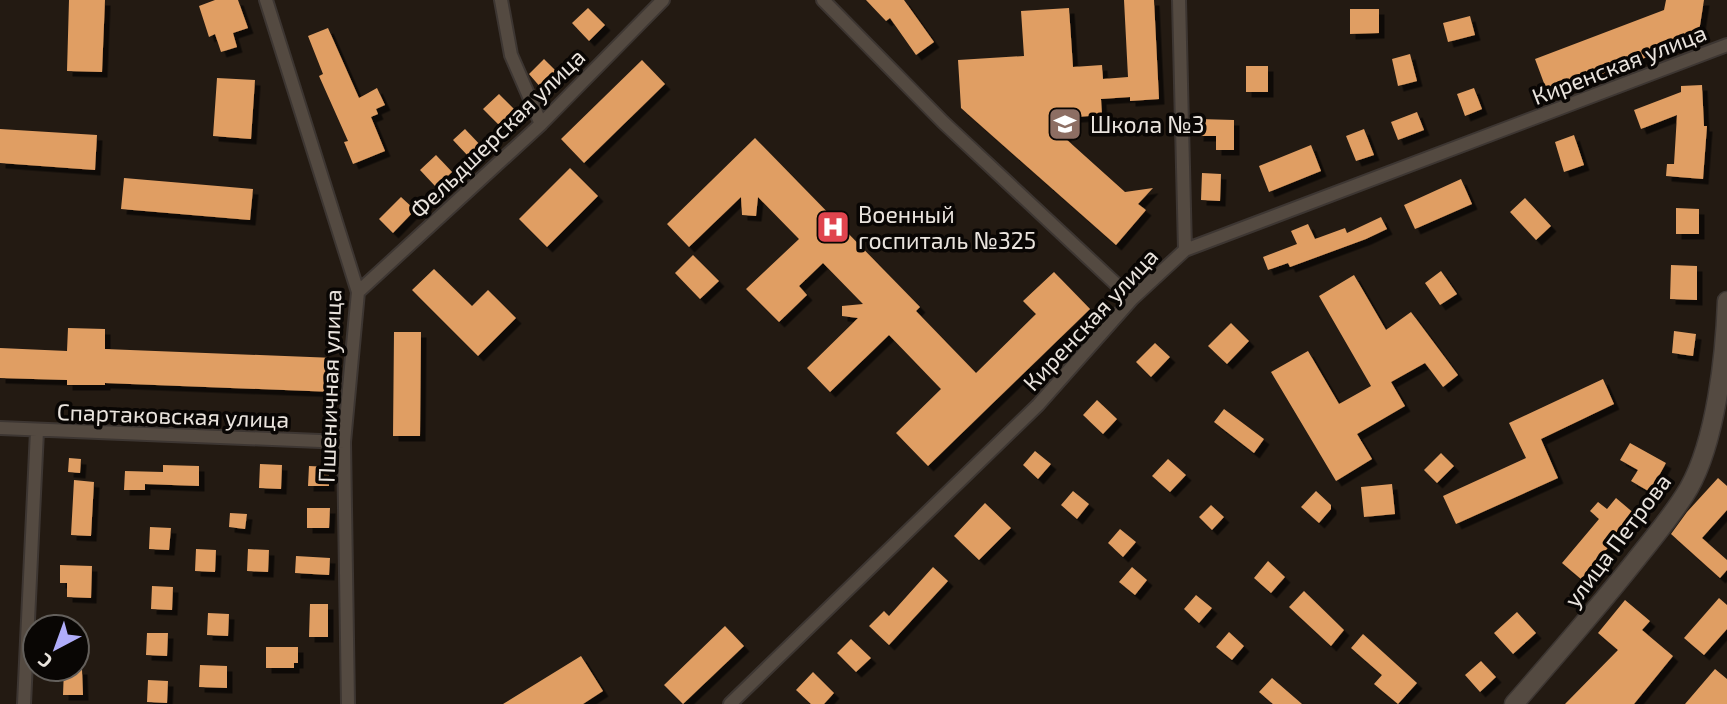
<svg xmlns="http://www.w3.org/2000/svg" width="1727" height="704" viewBox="0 0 1727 704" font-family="'Exo 2',sans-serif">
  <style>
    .building { fill: #e09e63; filter: url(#shadow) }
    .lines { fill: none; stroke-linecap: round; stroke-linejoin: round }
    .street-casing { stroke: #3d3632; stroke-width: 16 }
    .secondary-casing { stroke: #3d3632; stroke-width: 21 }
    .street { stroke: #544a41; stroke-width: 12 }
    .secondary { stroke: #544a41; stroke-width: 18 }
    .labels { text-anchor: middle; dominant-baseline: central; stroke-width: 7; stroke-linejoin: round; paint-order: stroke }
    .street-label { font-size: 23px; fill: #eae4de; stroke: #090604 }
    .poi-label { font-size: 23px; fill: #eae4de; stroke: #090604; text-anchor: start }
  </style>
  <defs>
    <filter id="shadow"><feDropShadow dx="5.5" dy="5.5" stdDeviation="0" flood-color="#0009"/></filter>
  </defs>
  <rect width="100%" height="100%" fill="#231a12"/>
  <!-- building -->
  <path class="building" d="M69,0h36l-3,72 -35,-1z
    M215,0h23l10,28 -15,5 4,14 -16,5 -6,-18 -6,3 -10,-31z
    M866,0h38l30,42 -18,13 -26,-37 -4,3z
    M1124,0h30l5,99 -29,2v-4l-29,2 1,16 -38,3 2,21 59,53 28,-4 -15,16 8,6 -30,35 -155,-137 -3,-48 66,-4 -3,-45 48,-3 4,59 29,-2 1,14 25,-2z
    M1666,0h38l-6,38 -150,56 -13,-35 129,-49z
    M588,8l17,17 -16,16 -17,-18z
    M1350,9h29v24l-29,1z
    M1470,16l5,19 -27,7 -5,-19z
    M328,28l31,70 18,-10 8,17 -9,4 2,5 -7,3 14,34 -32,13 -9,-22 4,-1 -29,-65 4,-2 -15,-38z
    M1410,54l7,27 -19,5 -6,-27z
    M544,59l14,14 -16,16 -13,-15z
    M642,60l23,24 -81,79 -23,-24z
    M1246,66h22v26h-22z
    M217,78l38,2 -4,59 -38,-3z
    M1702,85l2,41h3l-4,53 -37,-3 1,-12h7l3,-49 -36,14 -7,-19 47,-18v-6z
    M1474,88l8,21 -17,7 -8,-22z
    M499,94l17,17 -16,15 -17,-17z
    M1417,112l7,18 -26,10 -7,-18z
    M1199,119l35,1v30h-18v-14h-18z
    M0,129l97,6 -2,35 -95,-7z
    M465,129l17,18 -12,11 -17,-18z
    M1364,129l10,26 -18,6 -10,-25z
    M1574,135l10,30 -20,7 -9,-30z
    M755,138l165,169 -4,4 60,62 60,-59 -13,-13 31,-29 36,37 -162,157 -32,-33 45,-44 -52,-54 -59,57 -23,-24 51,-50 -16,-2v-10l21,-2 -40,-41 -24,23 8,9 -28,27 -33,-33 53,-50 -41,-42 -2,19 -14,-1 -1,-18 -52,50 -22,-23z
    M1311,145l10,26 -52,21 -10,-26z
    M436,155l16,17 -16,15 -16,-17z
    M570,168l28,28 -51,51 -28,-28z
    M1202,173l19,1 -1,27 -19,-1z
    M124,178l129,11 -3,31 -129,-11z
    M1461,179l11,25 -57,25 -11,-24z
    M401,197l14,13 -22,23 -14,-14z
    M1525,198l26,28 -15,14 -26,-28z
    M1676,208l23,1v25h-23z
    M1381,217l6,12 -21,10 -76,28 -2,-4 -20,7 -5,-13 34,-13 -6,-13 17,-7 7,15 30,-11 2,5z
    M693,255l26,26 -19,18 -25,-26z
    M1671,265l26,1v34l-27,-1z
    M434,269l38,37 16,-16 28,28 -38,38 -66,-66z
    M1441,271l16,23 -17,11 -15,-22z
    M1354,275l32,55 25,-18 47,63 -15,12 -18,-24 -34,19 14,24 -48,28 15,25 -36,22 -65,-109 37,-21 31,53 32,-18 -52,-90z
    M1231,323l18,18 -22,23 -19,-18z
    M68,328l37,1v20l230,9 -1,34 -229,-9v2h-38v-5l-67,-2v-30l67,3z
    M1674,331l22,3 -3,22 -21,-3z
    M394,332h27l-1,104h-27z
    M1155,343l15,14 -19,20 -15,-15z
    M1603,379l11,25 -73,35 17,39 -102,46 -13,-28 83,-38 -17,-35z
    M1097,400l20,19 -14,15 -20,-19z
    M1224,409l40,30 -10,14 -40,-31z
    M1630,443l36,20 -16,29 -19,-11 7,-11 -18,-10z
    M1035,451l16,13 -13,15 -15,-14z
    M1441,453l13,13 -17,17 -13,-13z
    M69,458l12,1 -1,14 -12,-1z
    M1168,459l18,16 -16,17 -18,-16z
    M260,464l22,1 -1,24 -22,-1z
    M163,465l36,1v20l-54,-2v6h-21l1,-19 38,1z
    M309,466l20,1v19h-21z
    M1718,478l9,8v24l-25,28 25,22v10l-7,8 -49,-44 16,-22z
    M74,480l20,2 -3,54 -20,-1z
    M1392,484l3,30 -31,3 -3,-30z
    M1073,491l16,13 -12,15 -16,-14z
    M1316,491l15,14v4l-12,14 -18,-16z
    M1616,498l20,17 -55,64 -19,-16 37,-44 -9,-8 8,-9 9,7z
    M985,503l26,25 -32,32 -25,-24z
    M1211,505l13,12 -12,13 -13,-13z
    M307,508h23l-1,20h-22z
    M230,513l17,1 -2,15 -16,-2z
    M150,527l21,1 -2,22 -20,-1z
    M1120,529l16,13 -13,15 -15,-14z
    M196,549l20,1 -1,22 -20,-1z
    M248,549l21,1 -1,22 -21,-1z
    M296,556l34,2 -1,17 -34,-2z
    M1268,561l17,16 -14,16 -17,-15z
    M60,565l32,1 -1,32 -24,-1v-14h-7z
    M933,567l15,14 -59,64 -20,-19 15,-15 5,5z
    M1132,567l15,13 -12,15 -16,-13z
    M152,586l21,1 -1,23 -21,-1z
    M1304,591l40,39 -13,16 -42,-39z
    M1196,595l16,13 -13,15 -15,-14z
    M1719,598l8,7v24l-23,26 -20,-17z
    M1625,600l25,21 -8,9 31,26 -39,48h-69l53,-54 -20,-17z
    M310,604h18v33h-19z
    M1517,612l19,21 -23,21 -19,-21z
    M208,613l21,1 -1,22 -21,-1z
    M725,626l19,20 -61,58 -19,-19z
    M1229,632l15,14 -12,14 -16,-13z
    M147,633h21l-1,23 -21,-1z
    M1363,634l54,49 -19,21 -24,-20 8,-9 -31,-27z
    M851,639l20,19 -15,14 -19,-19z
    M266,647h32v16h-4v5h-28z
    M581,656l22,35 -20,13h-80z
    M1481,661l15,16 -16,15 -15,-17z
    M200,665l27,1v22l-28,-1z
    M64,669h18l1,26h-20z
    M1715,669l12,10v25h-42z
    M813,672l21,21 -10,11h-13l-15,-14z
    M1272,678l30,26h-29l-14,-12z
    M148,680l20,1 -1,22 -20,-1z"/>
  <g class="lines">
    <defs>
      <path id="street" d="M266,0l92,292 -14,150 4,262
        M501,0l10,55 30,69
        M823,0l120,122 189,177
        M1179,0l6,250
        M358,292l183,-168 122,-124
        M0,428l344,14
        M24,704l13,-273
        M730,704l308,-299 94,-106 53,-49 542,-205"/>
      <path id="secondary" d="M1514,704c41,-47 82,-94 121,-143 18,-23 39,-47 54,-73 27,-48 36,-132 38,-187"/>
    </defs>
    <!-- street casing -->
    <use href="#street" class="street-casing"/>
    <!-- secondary casing -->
    <use href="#secondary" class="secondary-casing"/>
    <!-- street -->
    <use href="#street" class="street"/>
    <!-- secondary -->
    <use href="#secondary" class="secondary"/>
  </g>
  <!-- icons -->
  <defs>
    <symbol id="school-square" viewBox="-11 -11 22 22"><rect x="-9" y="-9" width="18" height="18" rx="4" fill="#8d6e63" stroke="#090604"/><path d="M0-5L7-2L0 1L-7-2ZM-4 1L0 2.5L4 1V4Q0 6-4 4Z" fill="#fff"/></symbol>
    <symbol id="hospital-square" viewBox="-11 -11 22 22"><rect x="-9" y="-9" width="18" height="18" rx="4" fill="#e0444e" stroke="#090604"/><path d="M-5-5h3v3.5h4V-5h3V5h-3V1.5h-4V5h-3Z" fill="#fff"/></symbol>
  </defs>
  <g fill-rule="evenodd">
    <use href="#school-square" x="1046" y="105" width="38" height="38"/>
    <use href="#hospital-square" x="814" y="208" width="38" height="38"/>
  </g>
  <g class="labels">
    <!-- street labels -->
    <g class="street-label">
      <text transform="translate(1619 64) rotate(-21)">Киренская улица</text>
      <text transform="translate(497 133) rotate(-44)">Фельдшерская улица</text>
      <text transform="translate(1090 319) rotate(-47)">Киренская улица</text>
      <text transform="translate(329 386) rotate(-88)">Пшеничная улица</text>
      <text transform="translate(173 415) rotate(2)">Спартаковская улица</text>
      <text transform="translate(1617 540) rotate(-53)">улица Петрова</text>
    </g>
    <!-- poi labels -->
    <g class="poi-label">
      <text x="1090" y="124">Школа №3</text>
      <text x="858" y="214">Военный<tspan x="858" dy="26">госпиталь №325</tspan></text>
    </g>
  </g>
  <!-- north arrow -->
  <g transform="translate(56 648) rotate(221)"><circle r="33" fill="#090604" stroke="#635f5b" stroke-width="2"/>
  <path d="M0-5L12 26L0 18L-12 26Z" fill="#b0adfa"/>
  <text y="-10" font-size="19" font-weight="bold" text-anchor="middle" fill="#eae4de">С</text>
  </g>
</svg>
